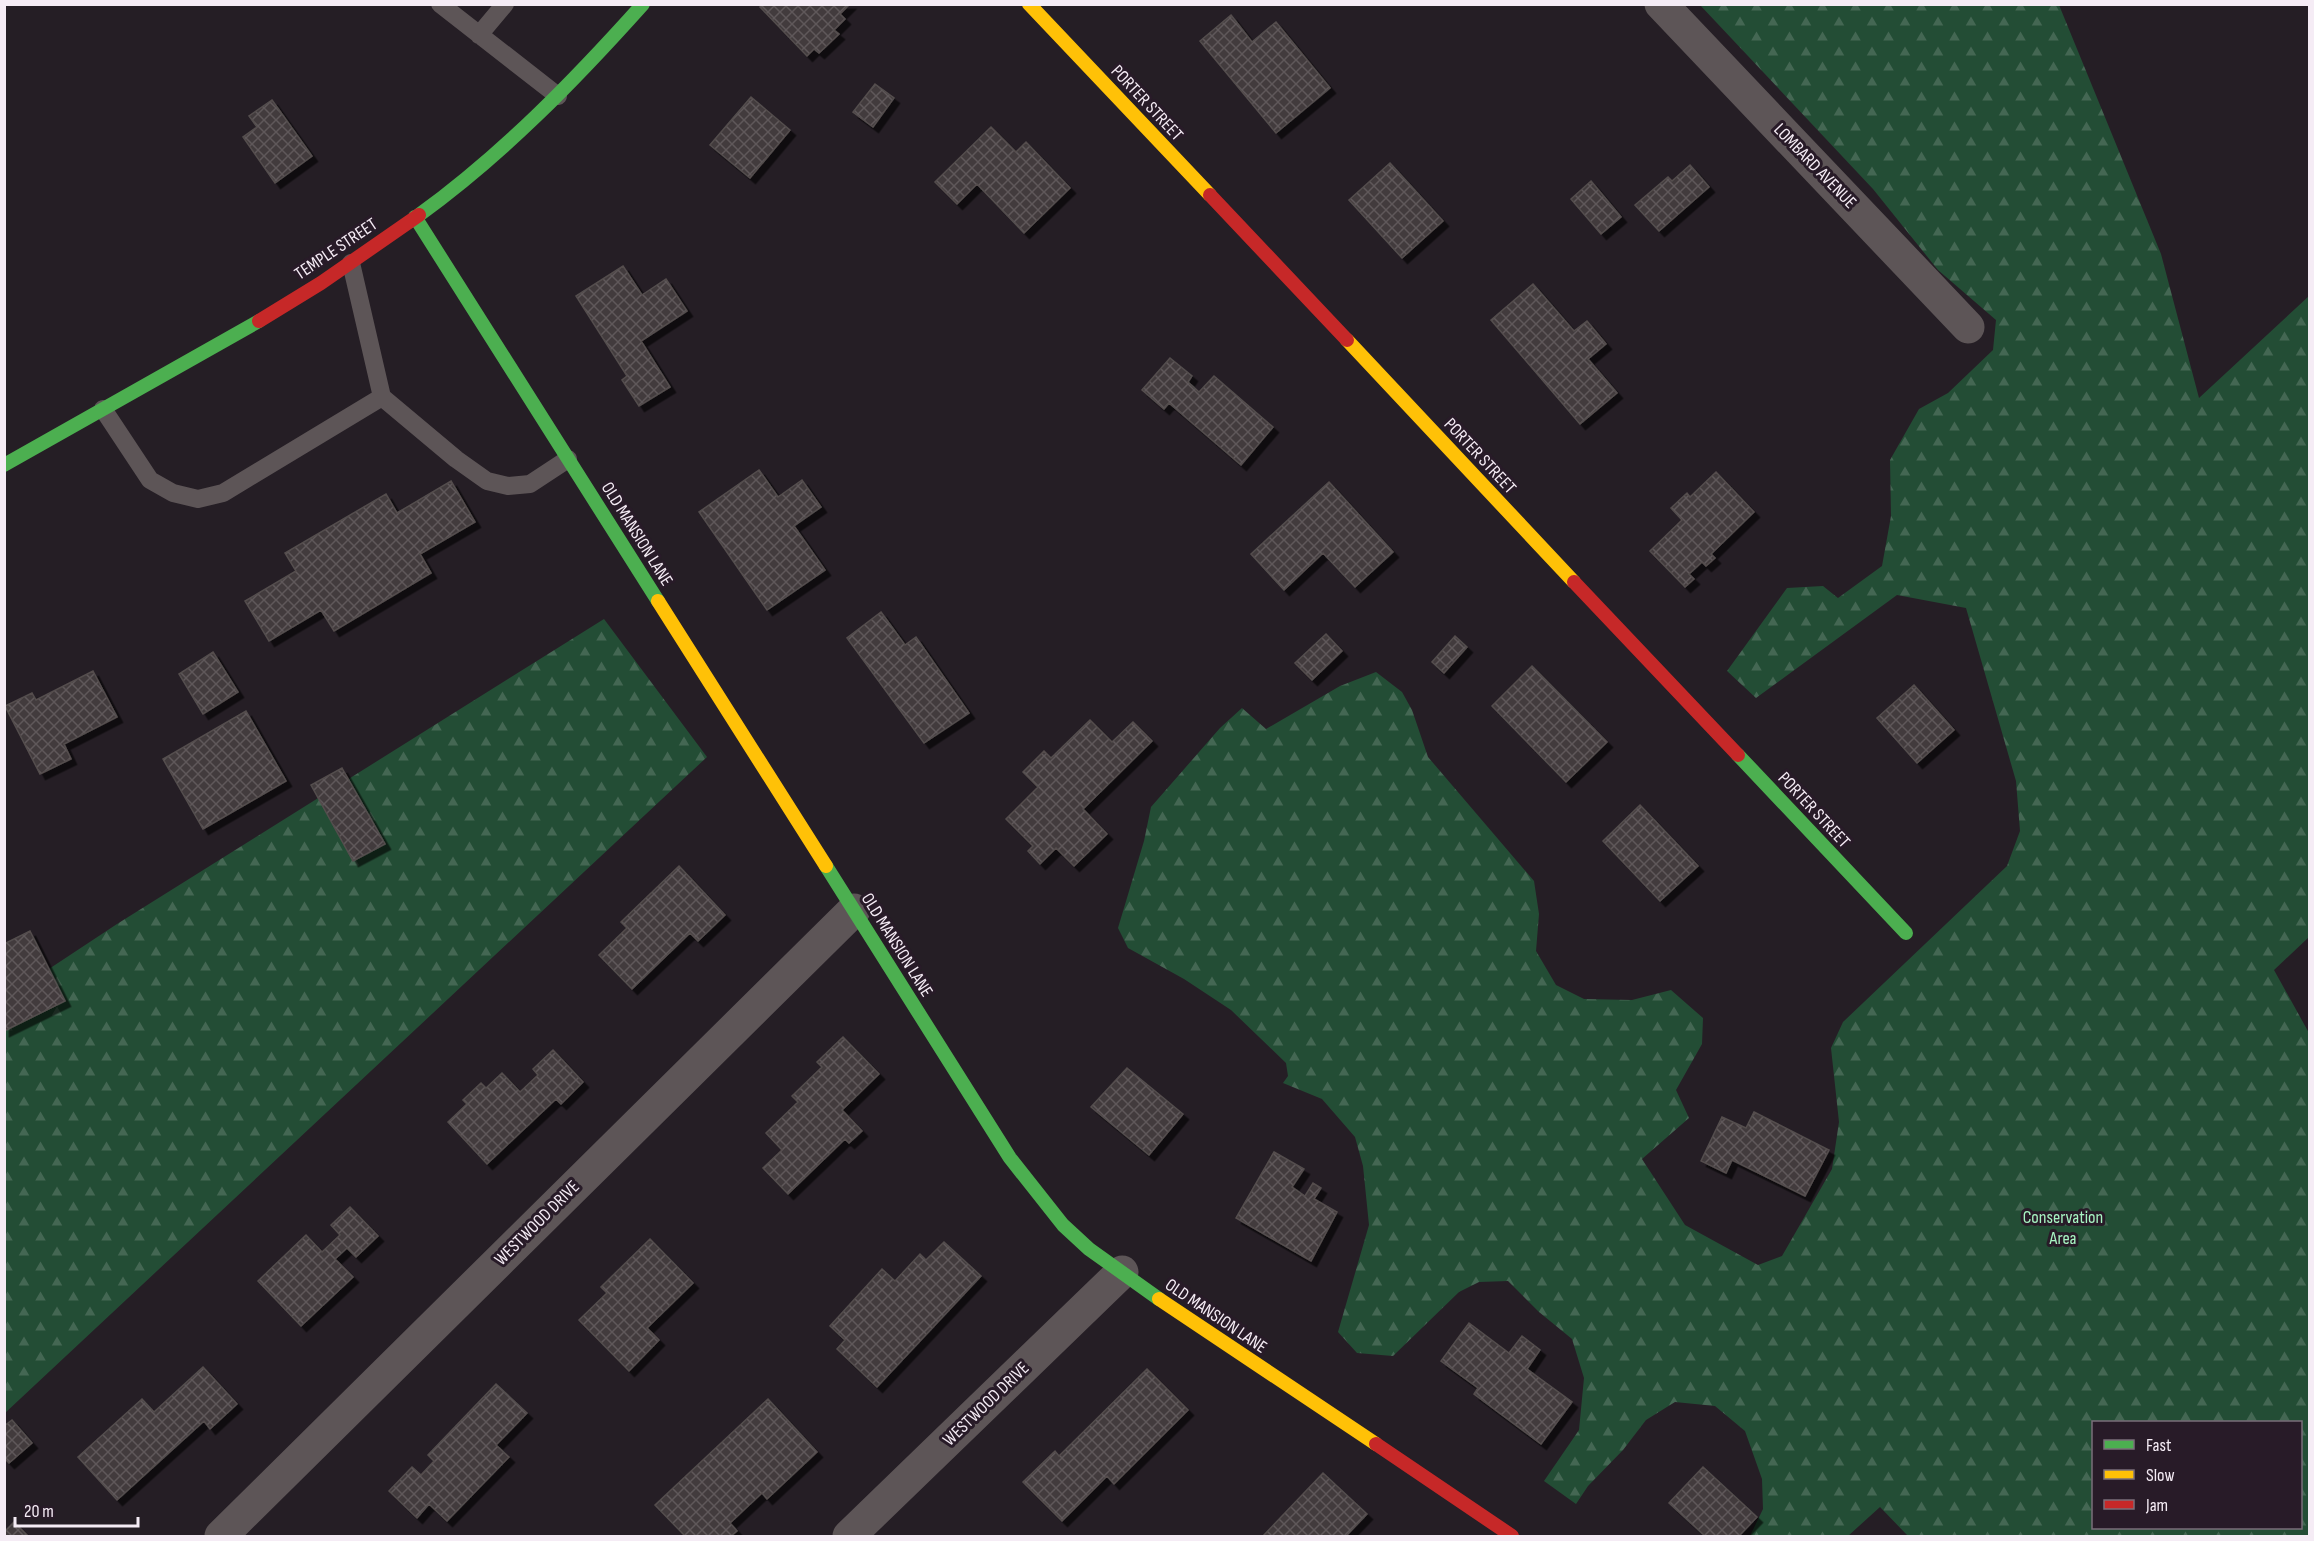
<svg xmlns="http://www.w3.org/2000/svg" width="2314" height="1541" viewBox="0 0 2314 1541" font-family="'Sofia Sans Condensed',sans-serif">
  <style>
    .forest { fill: url(#forest-firs); fill-rule: evenodd }
    .building { fill: url(#building-cross-hatch); stroke: #544e4e; stroke-width: 1.5; filter: url(#shadow) }
    .lines { fill: none; stroke-linecap: round; stroke-linejoin: round }
    .lane { stroke: #5d5557; stroke-width: 18 }
    .street { stroke: #5d5557; stroke-width: 33 }
    .fast { stroke: #4caf50; stroke-width: 14 }
    .slow { stroke: #ffc107; stroke-width: 14 }
    .jam { stroke: #c62828; stroke-width: 14 }
    .labels { text-anchor: middle; dominant-baseline: central; stroke-width: 6; stroke-linejoin: round; paint-order: stroke }
    .street-label { font-size: 18px; fill: #f5ecf5; stroke: #281b28 }
    .park-label { font-size: 18px; fill: #a7f4c2; stroke: #281b28 }
  </style>
  <defs>
    <pattern id="forest-firs" width="22" height="20" patternUnits="userSpaceOnUse" patternTransform="scale(1.5)"><rect width="22" height="20" fill="#234d35"/><path d="M5 1l3.5 6h-7zM16 11l3.5 6h-7z" fill="#446753"/></pattern>
    <pattern id="building-cross-hatch" width="8" height="8" patternUnits="userSpaceOnUse" patternTransform="scale(1.5)"><rect width="8" height="8" fill="#423b3d"/><path d="M0 0l8 8M0 8l8-8" fill="none" stroke="#5e585a"/></pattern>
    <filter id="shadow"><feDropShadow dx="5.5" dy="5.5" stdDeviation="0" flood-color="#0009"/></filter>
  </defs>
  <rect width="100%" height="100%" fill="#251e25"/>
  <!-- forest -->
  <path class="forest" d="M1700,5h359l102,249 38,144 110,-102v641l-35,33 35,63v503h-401l-28,-29 -32,29h-98l13,-27 -1,-30 -17,-48 -30,-25 -40,-4 -29,18 -23,30 -35,36 -12,18 -32,-23 35,-51 5,-52 -12,-39 -33,-27 -31,-31 -29,1 -20,10 -66,64 -36,-3 -19,-21 31,-107 -6,-59 -8,-29 -33,-38 -39,-16 5,-7 -2,-13 -55,-53 -47,-31 -56,-31 -10,-20 26,-87 7,-34 69,-79 22,-20 24,21 74,-43 36,-14 26,20 10,18 16,47 106,124 5,33 -3,37 20,34 28,14 48,1 39,-10 32,28 -1,26 -26,46 13,28 -47,41 43,66 73,40 24,-9 50,-87 7,-47 -8,-74 12,-26 164,-156 13,-35 -4,-50 -50,-173 -69,-13 -141,103 -29,-27 60,-83 36,-2 15,12 44,-32 9,-50 -1,-56 29,-51 29,-16 45,-43 3,-30 -58,-50 -65,-81zM2094,1422h206v106h-206z
    M604,619l103,138 -702,656v-415l112,-74z"/>
  <!-- building -->
  <path class="building" d="M763,4h87l-10,10 5,5 -11,11 5,4 -20,19 -5,-4 -7,7 -47,-49z
    M1231,15l21,27 24,-20 54,66 -54,45 -76,-92z
    M875,84l19,14 -21,29 -20,-15z
    M751,97l39,33 -40,48 -40,-33z
    M272,100l40,56 -37,27 -32,-46 14,-10 -8,-11z
    M991,127l25,25 10,-10 44,46 -46,45 -47,-49 -20,20 -22,-22z
    M1390,163l53,58 -41,37 -53,-58z
    M1690,165l19,22 -50,44 -24,-26 33,-28 4,4z
    M1591,181l30,36 -20,17 -30,-35z
    M623,266l19,29 24,-16 21,32 -46,30 29,46 -31,19 -17,-26 5,-4 -51,-80z
    M1533,284l41,47 13,-10 19,23 -18,15 29,34 -37,31 -89,-104z
    M1170,358l22,18 -4,6 11,10 15,-16 59,51 -32,38 -72,-62 -5,6 -22,-19z
    M759,470l19,27 24,-17 19,27 -27,19 31,44 -58,40 -68,-98z
    M1716,472l38,40 -43,42 4,4 -9,8 -4,-4 -13,12 5,5 -9,8 -35,-36 32,-31 -11,-12 16,-15 3,4z
    M451,481l24,41 -55,32 11,19 -97,58 -13,-21 -52,31 -24,-40 51,-30 -11,-18 101,-59 11,19z
    M1329,482l64,70 -38,35 -32,-34 -39,37 -33,-36z
    M881,612l24,33 11,-8 53,76 -45,30 -77,-105z
    M1326,634l16,17 -30,29 -17,-17z
    M1455,636l12,11 -23,26 -12,-11z
    M213,652l25,40 -35,22 -24,-40z
    M1532,666l75,76 -41,40 -74,-76z
    M93,671l24,46 -53,27 7,15 -31,15 -35,-68 27,-13 4,7z
    M1914,685l40,45 -37,33 -40,-45z
    M246,711l40,70 -83,48 -40,-70z
    M1090,720l22,22 21,-20 19,19 -69,68 24,25 -33,32 -18,-18 -16,16 -12,-13 5,-5 -27,-27 32,-32 -15,-15 21,-21 7,7z
    M342,768l43,76 -32,17 -42,-76z
    M1640,805l58,61 -38,35 -57,-60z
    M679,866l46,49 -27,26 -8,-8 -58,56 -33,-34 28,-27 -6,-6z
    M30,931l35,70 -61,30v-87z
    M843,1037l36,37 -37,36 20,21 -13,12 -4,-4 -57,55 -25,-26 19,-18 -16,-17 32,-31 -6,-6 30,-29 -5,-5z
    M553,1050l30,32 -22,22 -5,-5 -69,65 -39,-42 19,-18 -4,-4 18,-17 5,5 16,-15 18,19 18,-17 -5,-6z
    M1127,1068l56,46 -34,41 -58,-48z
    M1754,1112l75,38 -24,46 -73,-36 -6,13 -25,-12 21,-44 24,11z
    M1274,1152l30,17 -12,18 13,9 8,-13 8,5 -7,11 23,13 -26,49 -75,-43z
    M350,1207l28,29 -22,21 -9,-9 -12,11 18,18 -52,49 -43,-45 48,-46 16,17 18,-17 -9,-10z
    M650,1239l43,44 -46,45 12,12 -30,31 -50,-51 28,-27 -6,-6z
    M944,1242l37,34 -104,111 -40,-38 8,-9 -15,-14 52,-57 13,12 25,-27 6,6z
    M1469,1323l40,30 13,-17 18,14 -13,19 45,33 -31,42 -67,-50 4,-6 -37,-27z
    M203,1367l34,37 -27,25 -6,-8 -87,79 -39,-43 64,-58 12,13z
    M1147,1369l41,41 -74,74 -7,-8 -45,45 -39,-39 32,-31 4,5z
    M496,1384l31,29 -31,32 13,12 -62,64 -18,-17 -12,14 -28,-27 23,-24 9,8 13,-14 -6,-6z
    M768,1399l49,53 -50,47 -5,-6 -32,30 7,8 -6,5h-46l-30,-31z
    M12,1420l20,23 -23,20 -5,-5v-32z
    M1703,1467l54,50 -18,19h-34l-36,-33z
    M1323,1473l44,41 -21,22h-83z
    M14,1522l14,14h-24v-4z"/>
  <g class="lines">
    <!-- lane -->
    <path class="lane" d="M440,4l118,92
      M479,35l26,-31
      M382,397l74,62 31,22 21,5 22,-2 38,-25
      M103,409l47,71 23,13 25,6 25,-6 159,-96 -31,-134"/>
    <!-- street -->
    <path class="street" d="M1661,4l307,323
      M221,1536l633,-626
      M849,1536l273,-264"/>
    <!-- fast -->
    <path class="fast" d="M419,215c84,-61 155,-134 224,-211
      M415,217l243,384
      M4,465l255,-144
      M1738,755l168,178
      M826,866l184,292 53,67 26,24 70,50"/>
    <!-- slow -->
    <path class="slow" d="M1029,4l181,191
      M1347,340l227,242
      M658,601l168,265
      M1159,1299l217,145"/>
    <!-- jam -->
    <path class="jam" d="M1210,195l137,145
      M259,321l62,-38 98,-68
      M1574,582l164,173
      M1376,1444l136,92"/>
  </g>
  <g class="labels">
    <!-- street labels -->
    <g class="street-label">
      <text transform="translate(1147 103) rotate(47)">PORTER STREET</text>
      <text transform="translate(1815 166) rotate(46)">LOMBARD AVENUE</text>
      <text transform="translate(336 249) rotate(-34)">TEMPLE STREET</text>
      <text transform="translate(1480 456) rotate(47)">PORTER STREET</text>
      <text transform="translate(637 534) rotate(58)">OLD MANSION LANE</text>
      <text transform="translate(1814 810) rotate(47)">PORTER STREET</text>
      <text transform="translate(897 945) rotate(58)">OLD MANSION LANE</text>
      <text transform="translate(537 1223) rotate(-45)">WESTWOOD DRIVE</text>
      <text transform="translate(1216 1316) rotate(34)">OLD MANSION LANE</text>
      <text transform="translate(986 1404) rotate(-44)">WESTWOOD DRIVE</text>
    </g>
    <!-- park labels -->
    <g class="park-label">
      <text x="2063" y="1217">Conservation<tspan x="2063" dy="21">Area</tspan></text>
    </g>
  </g>
  <!-- border -->
  <rect width="2314" height="1541" fill="none" stroke="#f5ecf5" stroke-width="12"/>
  <!-- legend -->
  <rect x="2092" y="1421" width="210" height="108" fill="#281b28" stroke="#7a6f7a" stroke-width="1.5"/>
  <rect x="2104" y="1440" width="30" height="9" fill="#4caf50" stroke="#7a6f7a" stroke-width="1.5"/>
  <text x="2146" y="1451" font-size="18" fill="#f5ecf5">Fast</text>
  <rect x="2104" y="1470" width="30" height="9" fill="#ffc107" stroke="#7a6f7a" stroke-width="1.5"/>
  <text x="2146" y="1481" font-size="18" fill="#f5ecf5">Slow</text>
  <rect x="2104" y="1500" width="30" height="9" fill="#c62828" stroke="#7a6f7a" stroke-width="1.5"/>
  <text x="2146" y="1511" font-size="18" fill="#f5ecf5">Jam</text>
  <!-- scale -->
  <path d="M15 1517v9h123v-9" fill="none" stroke="#f5ecf5" stroke-width="3"/>
  <text x="24" y="1517" font-size="18" fill="#f5ecf5" stroke="#281b28" stroke-width="4.5" paint-order="stroke">20 m</text>
</svg>
